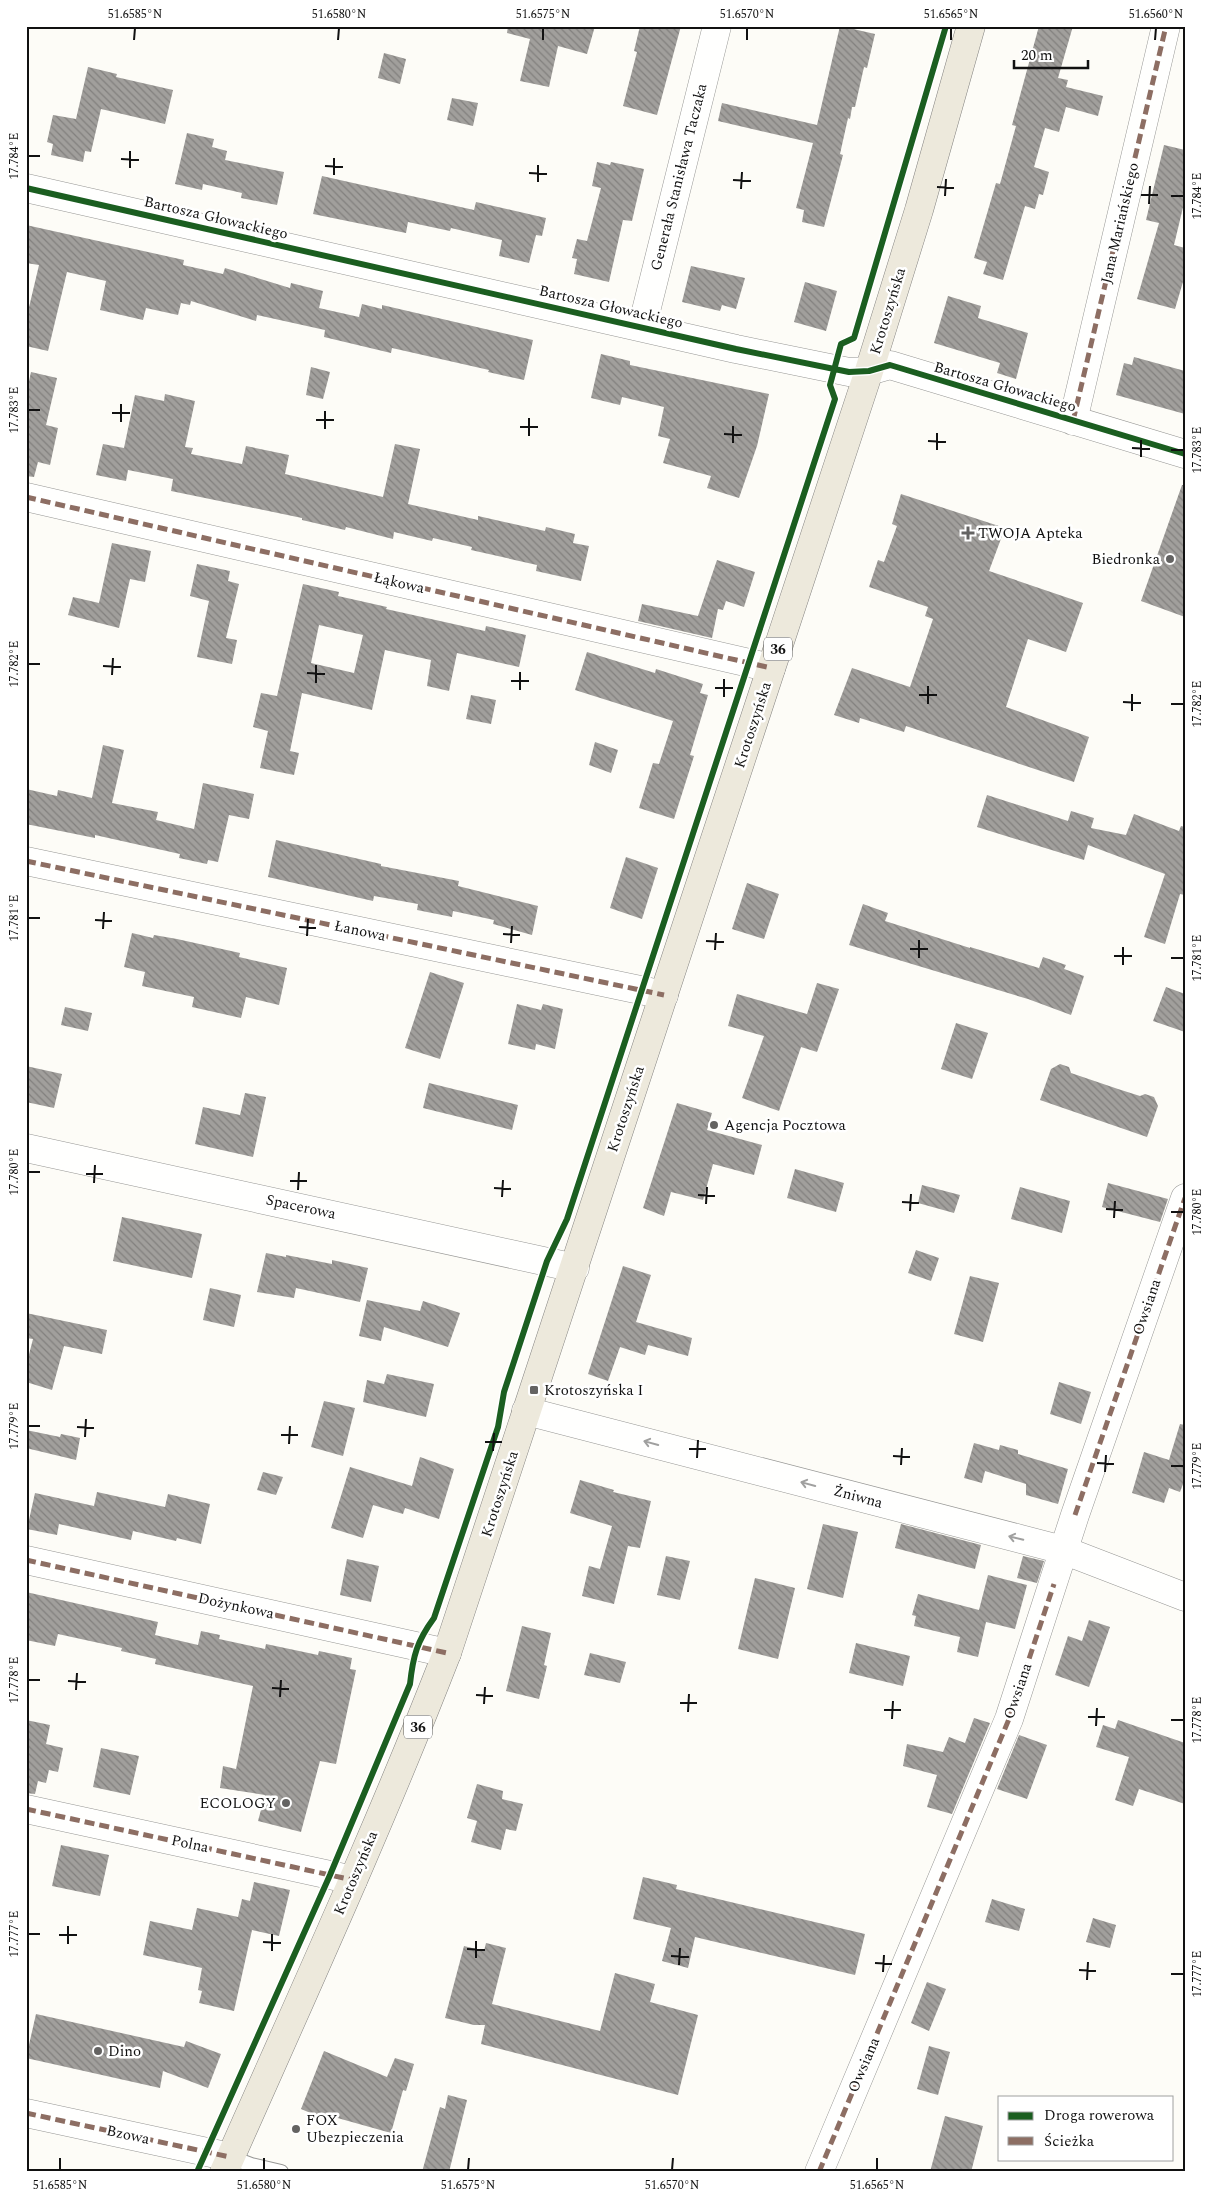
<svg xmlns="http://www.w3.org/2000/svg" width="1211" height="2198" viewBox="0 0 1211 2198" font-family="Spectral,serif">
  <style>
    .building { fill: url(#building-back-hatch); fill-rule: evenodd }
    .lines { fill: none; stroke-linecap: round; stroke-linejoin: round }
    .service-casing { stroke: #979795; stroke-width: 16 }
    .minor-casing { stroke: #979795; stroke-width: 29 }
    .primary-casing { stroke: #858482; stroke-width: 29 }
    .service { stroke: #fffffe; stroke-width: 14 }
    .minor { stroke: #fffffe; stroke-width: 28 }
    .primary { stroke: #ede9dc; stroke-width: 28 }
    .quiet { stroke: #8d6e63; stroke-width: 5; stroke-dasharray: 10 5; stroke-linecap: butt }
    .cycleway-casing { stroke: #fff; stroke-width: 9 }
    .cycleway { stroke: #1b5e20; stroke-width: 6 }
    .oneway { stroke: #a0a09f }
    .ticks { fill: none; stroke: #111; stroke-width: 2 }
    .poi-dot { fill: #646362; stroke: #fff; stroke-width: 2 }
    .labels { text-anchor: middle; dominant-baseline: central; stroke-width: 5; stroke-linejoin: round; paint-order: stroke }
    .shield { fill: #fff; stroke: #585858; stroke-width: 1 }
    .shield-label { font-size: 14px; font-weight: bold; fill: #111 }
    .street-label { font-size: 15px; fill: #111; stroke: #fff }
    .poi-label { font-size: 15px; fill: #111; stroke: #fff; text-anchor: start }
    .neatline { fill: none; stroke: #111; stroke-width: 2 }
    .ticks-label { font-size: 12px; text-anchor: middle; fill: #111 }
  </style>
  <defs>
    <pattern id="building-back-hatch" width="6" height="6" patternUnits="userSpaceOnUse" patternTransform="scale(1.25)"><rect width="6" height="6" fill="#a19f9c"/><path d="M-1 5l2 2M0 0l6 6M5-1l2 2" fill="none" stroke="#82807e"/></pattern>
  </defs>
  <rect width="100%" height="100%" fill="#fdfcf7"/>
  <!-- building -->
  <path class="building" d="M508,26h87l-8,28 -29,-8 -9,41 -29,-6 10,-42 -23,-6z
    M640,26h41l-24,89 -34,-9 14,-54 -3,-1z
    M840,26l35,8 -8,34 -3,-1 -9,40h-3l-2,12 -2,-1 -8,36 3,1 -19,72 -22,-5 2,-12 -8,-2 17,-65 -95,-22 4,-18 95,22z
    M1039,26h34l-15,52 10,2 -2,7 37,9 -5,20 -32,-9 -7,25 -14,-4 -11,39 15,5 -6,23 -4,-1 -4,15 -10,-3 -22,74 -20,-6 4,-12 -13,-4 22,-75 4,1 16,-58 -4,-1z
    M384,53l22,6 -6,25 -22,-6z
    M88,67l29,7 -1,3 57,13 -8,34 -64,-15 -10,43 -6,-1 -2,11 -32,-7 2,-11 -6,-2 6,-27 23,4z
    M452,98l26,5 -5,23 -26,-6z
    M187,133l27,6 -2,8 15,4 -2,9 59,12 -7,33 -36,-7 1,-5 -39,-9 -1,6 -27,-6z
    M1164,145l21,5v49l-11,46 11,3v27l-10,34 -38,-10 22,-76 -13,-3z
    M597,162l13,3 1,-3 33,7 -12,52 -9,-1 -14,62 -35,-8 3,-15 -5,-1 5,-19 10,2 14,-53 -9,-2z
    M322,176l152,34 2,-8 70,16 -4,18 -6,-1 -7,28 -30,-7 3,-16 -51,-12 -1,3 -42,-9 -2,11 -93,-19z
    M26,225l158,35 -1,5 40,9 2,-6 65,20 1,-5 32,8 -4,17 40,9 3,-13 20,5v-4l151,35 -9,40 -36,-8 1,-2 -97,-22 -1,5 -67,-16 1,-7 -68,-15 -1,6 -65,-20 -1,4 -9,-2 -3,12 -32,-7 -3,12 -43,-10 6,-29 -39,-9 -19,79 -22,-5v-26l13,-55 -13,-2z
    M691,266l54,12 -9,31 -14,-4 -2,6 -38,-9z
    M805,282l32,9 -11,40 -32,-9z
    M948,296l33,10 -3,12 50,15 -12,46 -19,-6 3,-10 -66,-20z
    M601,354l29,7v4l139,29 -12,52 -18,52 -32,-10 4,-12 -48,-13 7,-24 -12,-3 6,-29 -42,-10 -2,8 -29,-7z
    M1134,357l51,14v43l-69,-19 8,-32 8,2z
    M311,367l19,5 -7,27 -17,-4z
    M31,372l26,6 -11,47 12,3 -8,37 -12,-3 -4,15 -8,-1v-81z
    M165,394l30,7 -10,46 8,1 -2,6 51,10 4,-18 43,9 -4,19 98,23 12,-53 25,5 -12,55 70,16v-4l67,15 1,-4 29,7 -2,9 16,3 -8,35 -45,-10 1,-6 -66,-15 1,-3 -39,-9 -1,3 -38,-9 -1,7 -47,-12 -1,3 -43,-10v-2l-131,-27 2,-12 -45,-9 -2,11 -30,-6 7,-31 21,4 11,-53 29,6z
    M1182,485h3v132l-44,-16z
    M901,494l104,34 -16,43 94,32 -17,49 -38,-13 -22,68 83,30 -15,45 -168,-56 -2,6 -44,-14 -1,5 -25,-8 18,-47 58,19 23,-68 -8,-3 3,-9 -59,-20 9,-27 6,2 13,-36 -5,-2z
    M112,543l39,8 -6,31 -15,-3 -11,49 -51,-13 5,-18 26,6z
    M717,560l38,12 -11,35 -18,-6 -3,9 -5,-1 -6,29 -74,-17 4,-17 56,12z
    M197,564l33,7 -2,10 11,3 -13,54 11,2 -5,24 -35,-7 12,-56 -19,-5z
    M303,584l36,8 -1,4 49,11 -1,2 99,22 1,-5 40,9 -7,32 -62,-14 -8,38 -22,-5 4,-26 -46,-10 -13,60 -70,-17 -12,58 9,2 -5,22 -34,-7 8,-37 -15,-4 8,-34 16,3zM319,625l44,10 -9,38 -43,-10z
    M587,652l68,21 1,-4 47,15 -3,9 8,2 -18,60 4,1 -20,63 -35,-11 14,-45 6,1 14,-43 -98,-31z
    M471,695l25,5 -5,24 -25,-5z
    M595,742l23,8 -7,23 -22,-8z
    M103,745l21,5 -12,53 46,9 -2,8 38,9 9,-46 51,11 -5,25 -20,-4 -11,47 -10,-2 -1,4 -28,-6 1,-4 -85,-19v3l-69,-14v-35l31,7 1,-6 34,8z
    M987,795l81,26 3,-10 23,7 -3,10 35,7 8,-21 45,17 2,-5 4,1v68l-5,-1 -15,50 -21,-7 21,-63 -77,-29 -4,15 -107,-33z
    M276,840l105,24v2l78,15 -1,5 80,20 -6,29 -39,-11 1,-4 -41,-9 -1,6 -35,-7 1,-6 -44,-8 -1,5 -105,-24z
    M626,857l32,11 -16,51 -32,-11z
    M747,883l32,11 -15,45 -32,-10z
    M863,904l25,9 -3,8 85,27v-1l69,21 4,-11 23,8 -2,4 20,7 -13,39 -43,-16 -179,-54z
    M132,933l21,5 1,-3 23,4 63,14 -1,4 48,11 -8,37 -33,-8 -5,21 -49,-11 2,-10 -52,-11 3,-14 -21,-5z
    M430,972l34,11 -24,76 -35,-11z
    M817,983l22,6 -22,63 -16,-5 -22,64 -37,-13 22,-62 -36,-10 9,-32 70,20z
    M1166,987l19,7v38l-32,-11z
    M517,1004l24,6 2,-6 20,5 -8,40 -19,-5 -1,6 -27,-6z
    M65,1007l27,6 -4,18 -27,-6z
    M956,1023l32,10 -16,46 -31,-10z
    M1060,1064l9,3 2,6 47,16 22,7 5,-2 9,3 4,9 -11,31 -107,-37 11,-31z
    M26,1066l36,8 -8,34 -28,-6z
    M429,1083l89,22 -6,25 -89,-22z
    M245,1093l21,4 -13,60 -58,-13 8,-37 37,8z
    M677,1103l35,10 -5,17 55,15 -8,30 -41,-11 -10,36 -32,-8 -7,24 -21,-8z
    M795,1169l49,14 -8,29 -49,-14z
    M1108,1183l60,16 -8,23 -58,-15z
    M922,1185l38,10 -6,18 -36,-10z
    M1020,1187l50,14 -8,32 -51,-14z
    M122,1217l80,17 -10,44 -79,-17z
    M916,1250l23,8 -8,23 -23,-8z
    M266,1253l20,4v-2l46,9v-4l36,8 -8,34 -64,-14 -2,10 -37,-6z
    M623,1266l28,9 -15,47 56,16 -4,18 -40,-11 -3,10 -25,-8 -12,34 -20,-7z
    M970,1276l29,7 -16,59 -29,-8z
    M210,1288l31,7 -7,32 -31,-7z
    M367,1300l53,11 3,-10 37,12 -12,34 -64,-20 -3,14 -22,-5z
    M26,1313l81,17 -5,24 -38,-8 -12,44 -26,-8v-16l7,-27 -7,-1z
    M387,1374l47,10 -8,33 -63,-15 4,-22 17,4z
    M1059,1382l32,10 -10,32 -31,-10z
    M324,1401l31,7 -12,48 -32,-9z
    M1180,1424l5,1v54l-5,13 -11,-4 -5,15 -32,-10 12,-41 25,8z
    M26,1430l34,7 1,-3 19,4 -4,22 -50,-12z
    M974,1443l25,7 1,-5 18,5v4l50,15 -10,35 -32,-9v-11l-41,-13 -3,12 -18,-5z
    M420,1457l34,12 -15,50 -34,-11 -2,6 -30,-9 -10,33 -32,-10 19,-61 62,19z
    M263,1472l20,5 -7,18 -19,-5z
    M580,1480l34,10 -1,2 38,9 -11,47 -12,-2 -14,58 -32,-8 7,-30 11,3 12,-43 -42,-13z
    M97,1492l68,15 3,-13 42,10 -9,40 -24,-6 -1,3 -43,-10 -2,9 -72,-16 -2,11 -30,-6 8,-36 59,13z
    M823,1524l35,8 -15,66 -36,-9z
    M901,1524l80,21 -6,24 -80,-21z
    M666,1556l24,5 -10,39 -23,-5z
    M1023,1556l21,5 -7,22 -20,-5z
    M347,1559l32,7 -8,36 -31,-7z
    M988,1575l39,10 -12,44 -29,-7 -8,35 -21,-5 3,-15 -46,-11 2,-10 -4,-1 6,-21 61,16z
    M755,1578l40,10 -17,71 -40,-10z
    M26,1592l132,30 -3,13 43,10 3,-14 19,4 -1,4 46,10 1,-5 52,11 1,-4 33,7 -2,11 6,1 -20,94 -16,-3 -19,71 -43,-11 7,-26 -45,-7 3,-22 13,3 17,-83 -98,-22 1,-5 -35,-8 1,-3 -64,-14 -3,12 -29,-6z
    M1089,1620l21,7 -21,60 -34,-12 13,-39 14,5z
    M522,1626l29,7 -7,32 3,1 -8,33 -33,-8z
    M856,1643l54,13 -7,30 -54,-13z
    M590,1653l36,9 -6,21 -36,-8z
    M974,1718l16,5 -38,91 -25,-7 10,-32 -34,-9 4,-22 36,8 6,-15 16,6z
    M26,1720l24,5 -4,19 17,4 -5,24 -9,-2 -3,13 -8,-2 -3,13 -9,-1z
    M1118,1720l67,23v61l-46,-15 -6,17 -18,-6 14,-43 -33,-10 7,-22 12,4z
    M1019,1735l28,10 -20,54 -30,-10z
    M101,1748l38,8 -9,39 -37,-8z
    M477,1784l26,7 -1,8 21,5 -7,27 -10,-2 -5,21 -30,-8 6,-21 -10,-3z
    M61,1845l48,10 -9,41 -48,-10z
    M643,1877l34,8 -1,4 189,45 -10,41 -160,-38 -7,31 -26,-7 9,-33 -38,-9z
    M254,1882l36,8 -11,46 -27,-6 -18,81 -35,-8 3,-12 -4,-1 4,-22 -59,-13 7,-34 42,9 5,-22 41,9 4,-18 8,2z
    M992,1899l33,10 -6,22 -34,-9z
    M1093,1918l23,7 -6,23 -24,-6z
    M486,1943l20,5 -14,56 108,27 15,-58 40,11 -5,18 48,13 -20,80 -197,-51 4,-19h-11l-29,-7 19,-72 20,5z
    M927,1982l19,7 -17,42 -18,-8z
    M36,2014l148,33 2,-6 35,13 -13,34 -45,-17 -3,17 -134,-30z
    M929,2046l21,6 -12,43 -21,-6z
    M324,2051l63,26 8,-19 19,6 -8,27 -3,-1 -12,43 -57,-16 -2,5 -31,-13z
    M448,2095l19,5 -18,72h-27l18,-65 5,2z
    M945,2116l38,10 -12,46h-41z"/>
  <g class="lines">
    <defs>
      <path id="service" d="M230,2157l21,8 30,7"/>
      <path id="minor" d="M26,188l710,161 113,23 20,-1 21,-6 295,89
        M642,327l75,-301
        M1073,421l93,-395
        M26,497l745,171
        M26,861l638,134
        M26,1148l549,120
        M526,1411l537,139 122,47
        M26,1560l421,93
        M26,1809l327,71
        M26,2113l204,44
        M819,2172l190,-453 66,-204 110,-317"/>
      <path id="primary" d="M224,2172c76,-172 155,-344 223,-519l422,-1282 50,-161 52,-184"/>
    </defs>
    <!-- service casing -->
    <use href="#service" class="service-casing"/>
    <!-- minor casing -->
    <use href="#minor" class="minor-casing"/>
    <!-- primary casing -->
    <use href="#primary" class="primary-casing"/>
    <!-- service -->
    <use href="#service" class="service"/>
    <!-- minor -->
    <use href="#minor" class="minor"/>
    <!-- primary -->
    <use href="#primary" class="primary"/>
    <!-- quiet -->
    <path class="quiet" d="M1073,421l93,-395
      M26,497l745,171
      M26,861l638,134
      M1075,1515l110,-317
      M26,1560l421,93
      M26,1809l327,71
      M26,2113l204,44
      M819,2172l190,-453 45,-135"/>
    <defs>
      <path id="cycleway" d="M26,188l710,161 113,23 20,-1 21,-6 295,89
        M197,2172l133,-297 80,-191c3,-28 7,-43 24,-66l64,-191 6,-35 43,-131 20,-42 268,-820 -5,-14 11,-41 13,-6 92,-312"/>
    </defs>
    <!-- cycleway casing -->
    <use href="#cycleway" class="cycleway-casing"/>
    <!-- cycleway -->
    <use href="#cycleway" class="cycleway"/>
  </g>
  <!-- one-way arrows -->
  <defs><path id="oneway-shaft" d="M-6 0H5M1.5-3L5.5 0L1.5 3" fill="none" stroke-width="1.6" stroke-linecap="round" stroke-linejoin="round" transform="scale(1.25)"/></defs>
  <g class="oneway">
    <use href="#oneway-shaft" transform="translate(651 1443) rotate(-165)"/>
    <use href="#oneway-shaft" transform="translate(808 1484) rotate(-165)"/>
    <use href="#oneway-shaft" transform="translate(1016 1538) rotate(-166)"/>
  </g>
  <!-- ticks -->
  <path class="ticks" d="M134,40l1,-12M338,40l1,-12M543,40v-12M747,40v-12M951,40v-12M1155,40l1,-12M28,156h12M121,159l18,1M325,166l18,1M130,168v-17M529,173l18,1M334,175v-17M733,180l18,1M538,182v-17M937,187l17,1M741,189l1,-17M1141,195h17M945,196l1,-17M1171,196h13M1149,204l1,-18M28,410h12M112,413h18M316,420h18M121,422v-18M520,427h18M325,429v-18M724,434l18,1M529,436v-18M928,441l18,1M733,443v-17M1132,448l18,1M937,450v-17M1171,450h13M1141,457v-17M28,664h12M103,666l18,1M307,673l18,1M112,675l1,-17M511,681h18M316,683v-18M715,688h18M520,690v-18M919,695h18M724,697v-18M1123,702l18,1M928,704v-18M1171,704h13M1132,711v-17M28,918h12M95,920l17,1M299,927l17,1M103,929l1,-17M503,934l17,1M307,936l1,-17M706,941l18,1M511,943l1,-17M910,949h18M715,950l1,-17M1114,956h18M919,958v-18M1171,958h13M1123,965v-18M28,1172h12M86,1174h17M290,1181h17M94,1183l1,-18M494,1188l17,1M298,1190l1,-18M698,1195l17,1M502,1197l1,-17M902,1202l17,1M706,1204l1,-17M1106,1209l17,1M910,1211l1,-17M1171,1212h13M1114,1218l1,-17M28,1426h12M77,1427l17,1M281,1435h17M85,1437l1,-18M485,1442h17M289,1444l1,-18M689,1449h17M493,1451l1,-18M893,1456l17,1M697,1458l1,-18M1097,1463l17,1M901,1465l1,-17M1171,1466h13M1105,1472l1,-17M28,1680h12M68,1681l18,1M272,1688l17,1M76,1690l1,-17M476,1695l17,1M280,1697l1,-17M680,1703h17M484,1704l1,-17M884,1710h17M688,1712l1,-18M1088,1717h17M892,1719l1,-18M1171,1720h13M1096,1726l1,-18M28,1934h12M59,1935h18M263,1942l18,1M68,1944v-18M467,1949l18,1M272,1951v-17M671,1956l18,1M476,1958v-17M875,1963l17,1M679,1965l1,-17M1079,1970l17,1M883,1972l1,-17M1171,1974h13M1087,1980l1,-18M60,2170v-12M264,2170v-12M468,2170l1,-12M672,2170l1,-12M877,2170v-12"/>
  <!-- markers -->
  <g class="poi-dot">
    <path d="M965.5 525.5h5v5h5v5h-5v5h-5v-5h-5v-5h5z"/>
    <circle cx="1170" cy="559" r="5"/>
    <circle cx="714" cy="1125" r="5"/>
    <rect x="529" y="1385" width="10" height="10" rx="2.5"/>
    <circle cx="286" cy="1803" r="5"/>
    <circle cx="98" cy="2051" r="5"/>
    <circle cx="296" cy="2129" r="5"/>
  </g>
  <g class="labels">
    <!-- shield labels -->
    <g class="shield">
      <rect x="764" y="637.5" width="28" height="23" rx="4"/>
      <rect x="404" y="1715.5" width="28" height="23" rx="4"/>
    </g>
    <g class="shield-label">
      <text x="778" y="649">36</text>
      <text x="418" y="1727">36</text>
    </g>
    <!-- street labels -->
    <g class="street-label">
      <text transform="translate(679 177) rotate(-76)">Generała Stanisława Taczaka</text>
      <text transform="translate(216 218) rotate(13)">Bartosza Głowackiego</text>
      <text transform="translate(1120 223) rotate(-77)">Jana Mariańskiego</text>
      <text transform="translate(611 307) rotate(13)">Bartosza Głowackiego</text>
      <text transform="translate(888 311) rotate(-73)">Krotoszyńska</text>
      <text transform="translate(1005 387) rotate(16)">Bartosza Głowackiego</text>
      <text transform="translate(399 583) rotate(13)">Łąkowa</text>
      <text transform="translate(753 725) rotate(-72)">Krotoszyńska</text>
      <text transform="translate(360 931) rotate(12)">Łanowa</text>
      <text transform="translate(626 1109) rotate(-72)">Krotoszyńska</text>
      <text transform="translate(301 1207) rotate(12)">Spacerowa</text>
      <text transform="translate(1147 1307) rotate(-71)">Owsiana</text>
      <text transform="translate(500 1494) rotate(-72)">Krotoszyńska</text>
      <text transform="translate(858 1497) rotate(15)">Żniwna</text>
      <text transform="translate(236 1606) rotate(12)">Dożynkowa</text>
      <text transform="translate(1018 1691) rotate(-71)">Owsiana</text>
      <text transform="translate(190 1844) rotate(12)">Polna</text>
      <text transform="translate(356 1873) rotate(-67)">Krotoszyńska</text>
      <text transform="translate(864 2065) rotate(-67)">Owsiana</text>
      <text transform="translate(128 2135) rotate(12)">Bzowa</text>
    </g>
    <!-- poi labels -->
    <g class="poi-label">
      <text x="978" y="533">TWOJA Apteka</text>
      <text x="1160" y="559" text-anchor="end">Biedronka</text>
      <text x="724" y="1125">Agencja Pocztowa</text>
      <text x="544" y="1390">Krotoszyńska I</text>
      <text x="276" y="1803" text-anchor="end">ECOLOGY</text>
      <text x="108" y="2051">Dino</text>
      <text x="306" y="2120">FOX<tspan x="306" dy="17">Ubezpieczenia</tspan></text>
    </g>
  </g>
  <!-- border -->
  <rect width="1211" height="2198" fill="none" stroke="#ffffff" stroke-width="55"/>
  <!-- legend -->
  <rect x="998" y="2096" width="175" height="65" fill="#ffffff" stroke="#a0a0a0"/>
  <rect x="1008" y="2112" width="25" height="8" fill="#1b5e20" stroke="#a0a0a0"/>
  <text x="1044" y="2120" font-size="15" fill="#111111">Droga rowerowa</text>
  <rect x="1008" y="2137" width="25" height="8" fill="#8d6e63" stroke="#a0a0a0"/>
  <text x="1044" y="2146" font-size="15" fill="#111111">Ścieżka</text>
  <!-- scale -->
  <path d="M1014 60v8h74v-8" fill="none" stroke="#111111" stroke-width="2.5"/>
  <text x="1021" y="60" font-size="15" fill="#111111" stroke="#ffffff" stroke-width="4" paint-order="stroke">20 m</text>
  <rect x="28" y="28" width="1156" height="2142" class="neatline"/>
  <g class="ticks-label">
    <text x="135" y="18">51.6585°N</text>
    <text x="339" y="18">51.6580°N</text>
    <text x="543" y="18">51.6575°N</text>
    <text x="747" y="18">51.6570°N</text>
    <text x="951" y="18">51.6565°N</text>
    <text x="1156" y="18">51.6560°N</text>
    <text transform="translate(14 156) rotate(-90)" y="4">17.784°E</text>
    <text transform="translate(1197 196) rotate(-90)" y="4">17.784°E</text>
    <text transform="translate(14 410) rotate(-90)" y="4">17.783°E</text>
    <text transform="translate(1197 450) rotate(-90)" y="4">17.783°E</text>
    <text transform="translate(14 664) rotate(-90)" y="4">17.782°E</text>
    <text transform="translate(1197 704) rotate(-90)" y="4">17.782°E</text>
    <text transform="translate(14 918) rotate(-90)" y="4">17.781°E</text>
    <text transform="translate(1197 958) rotate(-90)" y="4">17.781°E</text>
    <text transform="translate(14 1172) rotate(-90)" y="4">17.780°E</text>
    <text transform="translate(1197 1212) rotate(-90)" y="4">17.780°E</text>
    <text transform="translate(14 1426) rotate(-90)" y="4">17.779°E</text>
    <text transform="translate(1197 1466) rotate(-90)" y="4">17.779°E</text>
    <text transform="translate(14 1680) rotate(-90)" y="4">17.778°E</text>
    <text transform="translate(1197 1720) rotate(-90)" y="4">17.778°E</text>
    <text transform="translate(14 1934) rotate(-90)" y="4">17.777°E</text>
    <text transform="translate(1197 1974) rotate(-90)" y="4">17.777°E</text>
    <text x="60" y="2189">51.6585°N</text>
    <text x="264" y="2189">51.6580°N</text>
    <text x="468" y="2189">51.6575°N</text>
    <text x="672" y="2189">51.6570°N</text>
    <text x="877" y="2189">51.6565°N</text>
  </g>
</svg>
